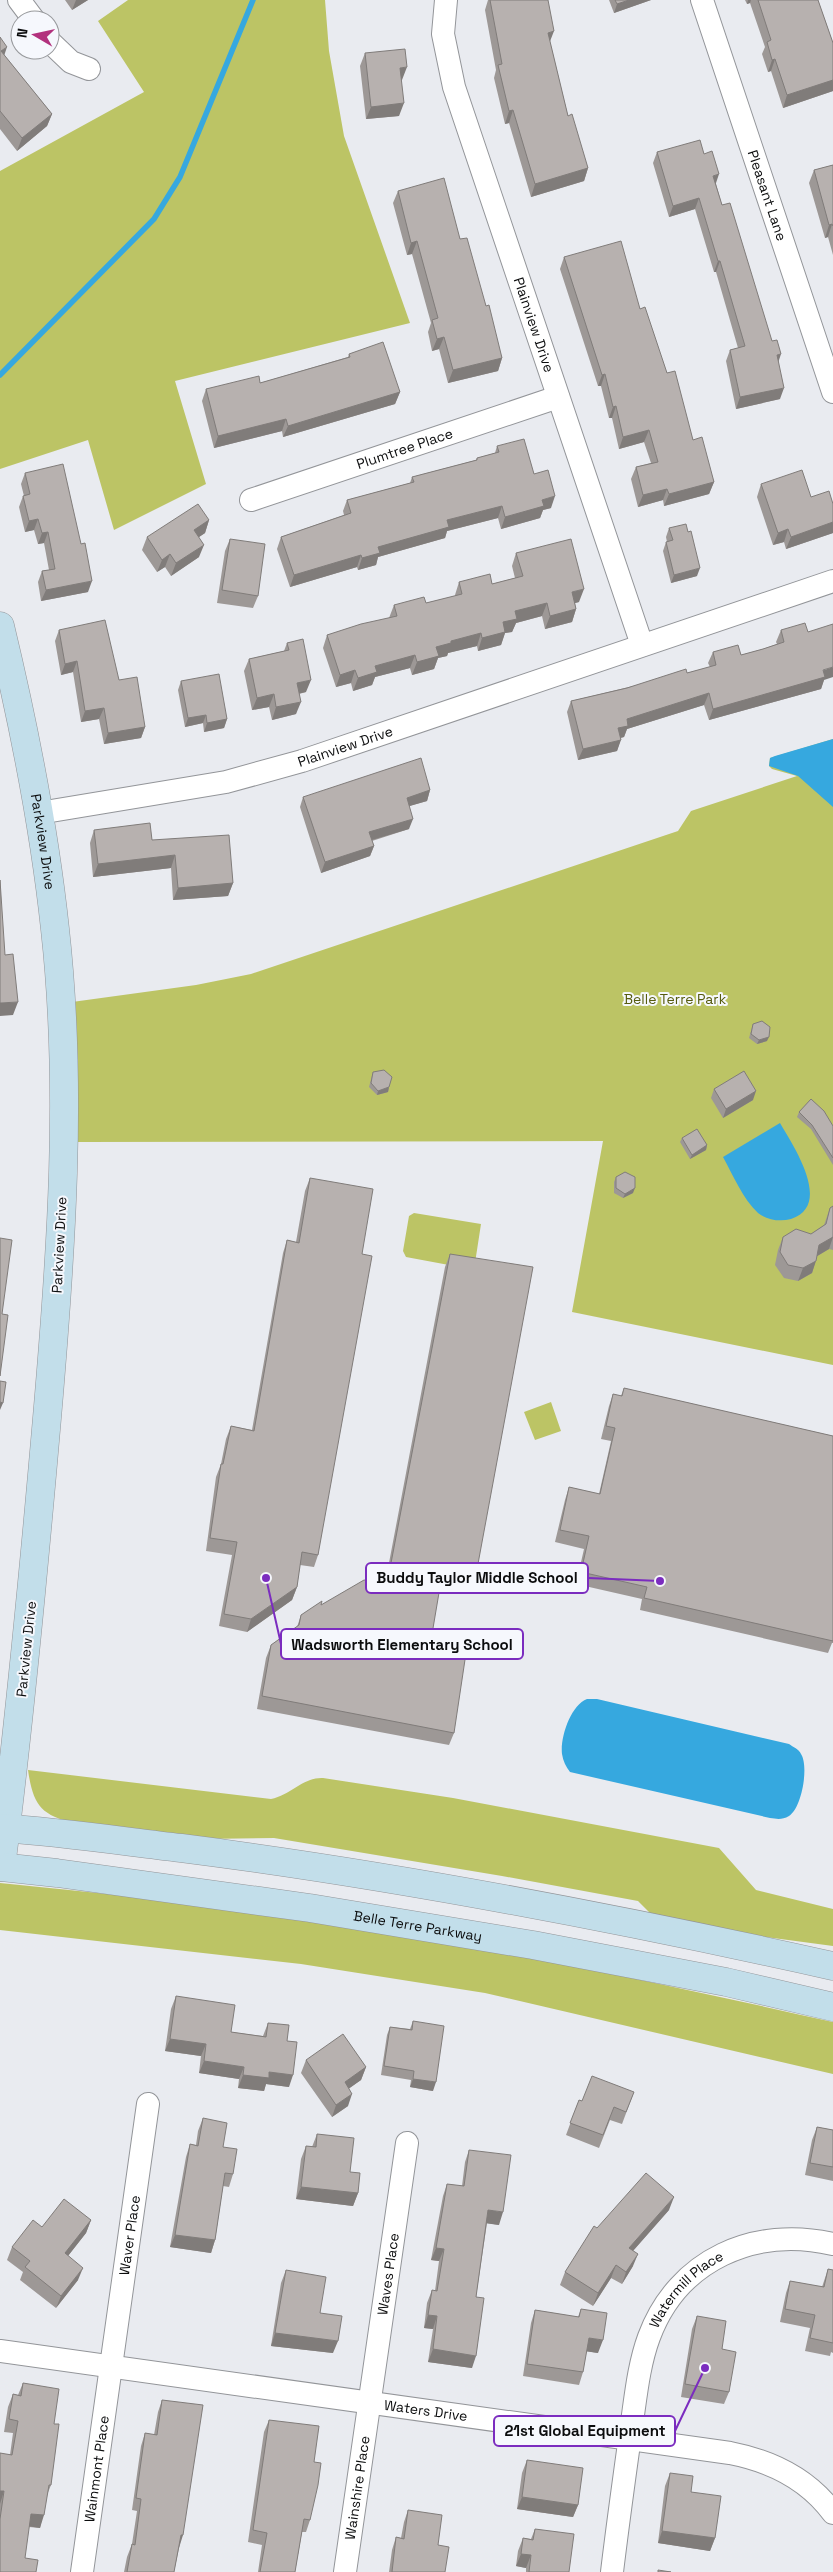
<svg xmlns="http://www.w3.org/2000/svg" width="833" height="2572" viewBox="0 0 833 2572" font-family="'Space Grotesk',sans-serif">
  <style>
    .green { fill: #bcc465 }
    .water { fill: #36a8df }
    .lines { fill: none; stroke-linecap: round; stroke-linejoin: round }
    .stream { stroke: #36a8df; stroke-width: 5.5 }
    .street-casing { stroke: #939599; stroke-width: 24 }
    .secondary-casing { stroke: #939599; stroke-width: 29 }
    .street { stroke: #fff; stroke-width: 22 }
    .secondary { stroke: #c2deea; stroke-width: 28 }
    .wall { fill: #9d9896 }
    .shaded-wall { fill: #807c7a }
    .building { fill: #b7b1af; stroke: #807c7a }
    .labels { text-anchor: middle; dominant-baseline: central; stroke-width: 4; stroke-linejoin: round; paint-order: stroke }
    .street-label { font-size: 14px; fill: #0c0d0e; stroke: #f6f8fd }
    .park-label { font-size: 14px; fill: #575c0f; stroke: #f6f8fd }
    .leader { fill: none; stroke: #7b2cbf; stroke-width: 2 }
    .callout-dot { fill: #7b2cbf; stroke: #f6f8fd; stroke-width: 2 }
    .callout { fill: #f6f8fd; stroke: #7b2cbf; stroke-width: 2 }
    .callout-label { font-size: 15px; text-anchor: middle; font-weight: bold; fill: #0c0d0e }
  </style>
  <rect width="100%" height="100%" fill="#e9ebf0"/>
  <!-- green -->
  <path class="green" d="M128,0h197l4,51 15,85 66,187 -235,58 31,103 -92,46 -26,-90 -88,29v-298l144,-79 -46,-71z
    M833,739v626l-261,-53 31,-171 -528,1 -3,-140 124,-17 55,-11 427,-143 13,-20 106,-35 -25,-7 -3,-3 1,-8z
    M414,1213l67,11 -6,39 -10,5 -59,-11 -3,-6 6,-35z
    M551,1402l10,29 -26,9 -11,-28z
    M28,1770l243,29c20,-4 32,-22 52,-21l130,20 266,50 37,42 77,19v37l-105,-14 -76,-17 -14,-14 -136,-25 -228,-38 -73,1 -127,-16c-34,-8 -41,-19 -46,-53z
    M0,1883c103,10 206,21 308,36 176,26 351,64 525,103v52l-348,-81 -184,-29 -301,-34z"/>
  <!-- water -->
  <path class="water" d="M833,739v68l-35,-31 -29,-10 1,-8 5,-2z
    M780,1123c14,24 53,82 11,96 -11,3 -24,1 -33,-6 -15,-14 -25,-38 -35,-56z
    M587,1699h10l192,45c4,3 10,5 12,10 8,12 1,54 -12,62 -7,4 -12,3 -19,2l-200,-46c-4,-5 -7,-11 -8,-18 -2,-17 9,-49 25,-55z"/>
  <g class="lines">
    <!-- stream -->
    <path class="stream" d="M0,375l154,-156 26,-42 73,-177"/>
    <defs>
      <g id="street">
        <path d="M19,0l15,20"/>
        <path id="s1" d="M446,0l-3,34 11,53 188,558"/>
        <path id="s2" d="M702,0l131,392"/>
        <path d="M50,42l21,20 18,7"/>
        <path id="s3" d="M251,500l307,-103"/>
        <path id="s4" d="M39,813l187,-31 76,-21 531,-180"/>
        <path id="s5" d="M0,2351l730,102c41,8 78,26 103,60"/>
        <path id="s6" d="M82,2572l66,-468"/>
        <path id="s7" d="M345,2572l62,-429"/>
        <path id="s8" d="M612,2572c6,-50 13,-100 20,-150 4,-28 7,-58 17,-85 29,-78 106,-111 184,-93"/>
      </g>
      <g id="secondary">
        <path id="s9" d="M0,626c24,100 44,200 55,303 18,160 6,328 -8,489 -13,150 -27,300 -46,449"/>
        <path d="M0,1828c61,4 121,13 181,20 220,28 436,70 652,118"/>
        <path id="s10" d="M0,1867l57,6 253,35 223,37 193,37 107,25"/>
      </g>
    </defs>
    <!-- street casing -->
    <use href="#street" class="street-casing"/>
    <!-- secondary casing -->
    <use href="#secondary" class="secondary-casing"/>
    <!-- street -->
    <use href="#street" class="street"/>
    <!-- secondary -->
    <use href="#secondary" class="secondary"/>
  </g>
  <!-- wall -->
  <path class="wall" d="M65,0h23l-16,10z
    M488,0h60l2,42 18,74 20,52 -4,13 -53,16 -22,-74 -4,1 -11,-46 2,-8 -11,-60z
    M609,0h42l-37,13z
    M745,0h73l15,43v48l-50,17 -12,-37 -3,1 -6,-18 3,-7 -15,-44 -3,1z
    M0,37l4,18 48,59 -5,12 -30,25 -17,-22z
    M365,53l37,27h-1l-2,36 -33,3 -6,-53z
    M657,152l47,2 12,30 6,21 56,157 2,37 -44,10 -10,-48 4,-11 8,-2 -22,-76h-2l-19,-63 -26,8 -16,-54z
    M833,165v90l-5,-18 -3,1 -16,-55 5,-13z
    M398,191l62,48 26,67 16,52 -4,13 -50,12 -9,-34 -7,2 -4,-19 3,-9 -19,-69 -5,1 -14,-52z
    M564,257l76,52 27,64 26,67 21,42 -5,12 -45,12 -1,-6 -25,7 -7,-28 5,-12 15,-4 -7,-21 -25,7 -7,-31h-3l-8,-32h-3l-38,-117z
    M349,354l51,38 -5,12 -112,33 -1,-6 -68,17 -12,-47 4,-12 54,-6 88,-26z
    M497,446l37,28 17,34 -8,2 -3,8 -39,11 -3,-11 -51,13 -2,7 -67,19 -2,8 -18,5 -1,-3 -67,20 -13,-38 4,-12 63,-22 -1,-4 4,-11 63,-17 2,-6 64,-17 1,-2 18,-5z
    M25,473l63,119 -47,9 -3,-19 4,-11 7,-1 -5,-27 -6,1 -4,-14 -9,2 -6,-25 4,-11h1l-3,-12z
    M761,484l50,13 22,7v29l-47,16 -2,-7 -11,3 -16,-48z
    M209,520l-4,13 -6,4v20l-28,19 -6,-9 -8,5 -15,-22 5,-13z
    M669,528l28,48 -26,7 -8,-32 3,-9h1l-1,-5z
    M230,539l28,57 -5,12 -36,-5 8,-52z
    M516,553l63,49 -4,1 1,6 -4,13 -27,7 -3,-13 -26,7 -4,9 -7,1 -4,12 -23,6 -1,-5 -29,7 -1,3 -9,2 -4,11 -22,6 -2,-7 -35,9 -3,8 -19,6 -2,-8 -15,4 -13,-39 4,-13 62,-17 5,-13 32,-2 29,-7v-1l4,-13 33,2 23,-6 -3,-12z
    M59,630l60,50 26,47 -4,11 -37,6 -5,-25 -18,3 -8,-50 -12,3 -6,-34z
    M781,630l43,50 -3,9 -112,31 -5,-15 -77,24 -3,8 -3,1 -4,13 -39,9 -11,-48 4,-11 116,-28 23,-6 -2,-4 5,-11 28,3 22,-6 14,-5 -1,-2z
    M287,643l19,49 -7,2 -3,20 -24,6 -3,-13 -17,3 -8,-39 5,-12 35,-8z
    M181,681l46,38 -3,9 -20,4 -1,-9 -18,4 -7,-37z
    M430,790l-3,11 -18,5v23l-37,12 2,5 -4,10 -49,17 -21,-66 3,-10z
    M94,830l58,10 81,43 -5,13 -55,4 -2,-32 -78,9 -3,-34z
    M753,1024l14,17 -10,3 -8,-6z
    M373,1072l16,15 -1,5 -11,3 -8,-8z
    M714,1089l39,11 -30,18 -12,-20z
    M799,1112l34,14v39l-22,-36 -14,-12z
    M682,1138l25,7 -1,5 -16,9 -10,-17z
    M616,1177l17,16 -10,5 -9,-5v-11z
    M310,1178l52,76 -44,301 -4,12 -14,-2 -3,22 -5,13 -45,32 -28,-6 13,-71 -26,-4 10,-74 5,-13 5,-25 5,-13 21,4 31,-177 4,-13 9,2 9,-51z
    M833,1206v44l-4,-1 -12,7 -5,17 -14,8 -14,-3 -9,-13 3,-15 5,-13 28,-3 13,-9 6,-17z
    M450,1254l25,326 -5,12 -31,-4 -9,58 24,87 -5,12 -192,-36 9,-51 5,-13 26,-18 4,-12 20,-10 64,-21 60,-317z
    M624,1388l209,48v207h-1l-4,10 -188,-43 2,-11 -66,-15 8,-35 -29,-7 10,-42 4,-13 30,7 12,-53 -10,-2 8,-33 4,-12 8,2z
    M176,1996l55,36 32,4 5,-13 19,18 2,46 -23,-3 -2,7 -26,-3 1,-9 -40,-6 2,-17 -36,-5 6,-42z
    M413,2021l20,70 -23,-4 1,-7 -30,-5 6,-40 3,-8 20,2z
    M306,2060l60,7 -5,13 -12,8 -1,18 -16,11 -31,-44z
    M634,2092l-12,32 -12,-4 -11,28 -33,-13 13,-35 3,1z
    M203,2118l20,29 10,27 -4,13 -6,-1 -8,54 -4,13 -41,-6 16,-90 4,-13 6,1 2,-14z
    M817,2127l16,3v51l-28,-6 7,-35z
    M317,2134l33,38 8,21 -5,13 -57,-7 5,-40 5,-13 6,1z
    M469,2150l30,75 -12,-2 -11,74 -4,71 -44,-6 5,-33 -9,-1 3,-25 5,-13 3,1 4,-30 -8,-1 12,-64 4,-12 15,2 3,-24z
    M669,2210l-36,41v15l-11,18 -11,-6 -18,28 -33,-21 5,-13 32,-44z
    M91,2220l-5,13 -18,23 10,24 -22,28 -36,-28 3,-8 -16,-12 5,-13 30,-20z
    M828,2269l5,1v83l-2,-1 -1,4 -25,-5 5,-23 -30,-6 6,-29 4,-12 32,6z
    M286,2270l34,43 13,40 -62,-7 10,-63z
    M581,2309l17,44 -12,-2 -3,21 -4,13 -56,-9 8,-53 4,-13 43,7z
    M697,2316l25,33 7,43 -5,12 -43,-7 11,-68z
    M23,2383l31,41 -3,61 -4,10 -7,33 -11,-1 -29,45v-119l10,2 3,-22 -9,-1 4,-25 5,-13 5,1z
    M162,2400l17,148 -5,24h-50l3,-15 5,-13 5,-33 -5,-1 9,-64 4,-13 9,2 4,-23z
    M269,2420l45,42 -4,58 -4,12h-4l-7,40h-37l4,-27 -14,-3 16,-110z
    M527,2460l51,45 -5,12 -56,-8 5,-36z
    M670,2473l21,19 24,46 -5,13 -52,-8 7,-57z
    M408,2510l30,35 7,27h-56l3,-22 4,-13 5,1 3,-16z
    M535,2529l34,43h-43v-4l-10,-2 2,-15 5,-13 8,1z"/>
  <!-- shaded-wall -->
  <path class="shaded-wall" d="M76,0h12l-16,10z
    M629,0h22l-37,13 3,-9z
    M748,0h3l-1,3 -3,1z
    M554,31l-5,13 -1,-11z
    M7,47l-4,12 -2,-8z
    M775,59l-4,12 -3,1 4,-12z
    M407,67l-5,13 -7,1 5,-13z
    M833,80v11l-50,17 4,-13z
    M404,103l-5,13 -33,3 5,-12z
    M513,110l-4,13 -4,1 4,-13z
    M52,114l-5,12 -30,25 5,-13z
    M588,168l-4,13 -53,16 4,-13z
    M719,174l-4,12 -2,-10z
    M699,198l-4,11 -26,8 4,-11z
    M832,224l-4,13 -3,1 4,-13z
    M417,241l-5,13 -5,1 4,-12z
    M718,261h2l-4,11h-2z
    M444,337l-5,12 -7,2 5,-12z
    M781,354l-4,12v-11z
    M502,358l-4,13 -50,12 5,-13z
    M605,374l-4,12h-3l4,-11z
    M784,388l-4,11 -44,10 4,-12z
    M400,392l-5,12 -112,33 5,-11z
    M616,406l-4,12h-3l4,-11z
    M286,419l-4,12 -68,17 4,-12z
    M649,430l-5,12 -25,7 4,-12z
    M714,482l-5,12 -45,12 5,-12z
    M667,489l-4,11 -25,7 5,-12z
    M555,496l-4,12 -8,2 -3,8 -39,11 4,-12 37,-17z
    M502,506l-4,12 -51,13 -2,7 -67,19 -2,8 -18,5 4,-12 16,-11 69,-27z
    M38,519l-4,11 -9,2 4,-11z
    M209,520l-4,13 -15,10 4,-13z
    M833,522v11l-47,16 5,-12z
    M788,529l-4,13 -11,3 5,-12z
    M48,532l-4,11 -6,1 4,-11z
    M204,545l-5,12 -28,19 5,-13z
    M170,554l-5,13 -8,5 5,-12z
    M361,555l-4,12 -67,20 4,-12z
    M700,568l-3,8 -26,7 3,-8z
    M92,581l-4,11 -47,9 5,-11z
    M584,589l-5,13 -12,3 5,-13z
    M547,603l-5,13 -26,7 -4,9 -7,1 -4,12 -23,6 4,-13 21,-16 12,-11z
    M576,609l-4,13 -27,7 5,-13z
    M481,633l-4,13 -29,7 -1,3 -9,2 -4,11 -22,6 5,-13 19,-15 15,-6z
    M415,655l-5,13 -35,9 -3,8 -19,6 5,-13 17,-12z
    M77,661l-4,11 -12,3 4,-11z
    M833,667v10l-9,3 -3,9 -112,31 4,-11z
    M355,670l-4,13 -15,4 4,-12z
    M311,680l-5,12 -14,3 5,-12z
    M709,693l-5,12 -77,24 -3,8 -10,2 4,-11 9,-9z
    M274,694l-5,13 -17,3 5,-12z
    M301,702l-5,12 -24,6 4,-13z
    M104,708l-5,11 -18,3 4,-11z
    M206,715l-3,8 -18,4 3,-9z
    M227,719l-3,9 -20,4 3,-9z
    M145,727l-4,11 -37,6 4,-11z
    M621,740l-4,11 -39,9 5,-11z
    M430,790l-3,11 -24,7 4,-10z
    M413,819l-4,10 -44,13 4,-10z
    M374,846l-4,10 -49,17 4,-11z
    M175,855l-4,13 -78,9 5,-13z
    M233,883l-5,13 -55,4 5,-12z
    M18,1002l-5,13 -13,1v-13z
    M769,1037l-2,4 -10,3 2,-4z
    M389,1087l-1,5 -11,3 1,-4z
    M756,1091l-3,9 -30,18 3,-9z
    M707,1145l-1,5 -16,9 2,-4z
    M635,1188l-2,5 -10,5 2,-4z
    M833,1237l-4,12 -15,9 5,-13z
    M816,1261l-4,12 -14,8 5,-13z
    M0,1402l3,1 -3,7z
    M442,1575l33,5 -5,12 -33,-4z
    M297,1587l-5,13 -45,32 4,-13z
    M170,2039l36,5 -5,12 -36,-5z
    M204,2061l40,6 -5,12 -40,-6z
    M366,2067l-5,13 -21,15 5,-13z
    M269,2072l24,3 -4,12 -23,-3 -2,7 -26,-3 5,-13z
    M413,2079l23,3 -3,9 -23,-4z
    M352,2094l-4,12 -16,11 4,-12z
    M301,2187l57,6 -5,13 -57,-7z
    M674,2197l-5,13 -45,51 5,-13z
    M488,2210l15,2 -4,13 -15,-2z
    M91,2220l-5,13 -26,33 5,-13z
    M175,2235l40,5 -4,13 -41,-6z
    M436,2248l8,1 -5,12 -8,-1z
    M638,2254l-5,12 -11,18 4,-12z
    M616,2265l-5,13 -18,28 5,-13z
    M83,2268l-5,12 -22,28 5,-12z
    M428,2315l9,1 -4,13 -9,-1z
    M275,2333l63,8 -5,12 -62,-7z
    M589,2338l14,2 -5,13 -14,-2z
    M433,2349l43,7 -4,12 -44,-6z
    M0,2491h4l-4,13z
    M522,2497l56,8 -5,12 -56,-8z
    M31,2514l13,1 -4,13 -13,-2z
    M662,2531l53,7 -5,13 -52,-8z
    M181,2535h2l-4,13 -3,-1z
    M521,2554l10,1 -5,13 -10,-2z"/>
  <!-- building -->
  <path class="building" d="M490,0h58l6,31 -6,2 20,83 4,-2 16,54 -53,16 -22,-74 -4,1 -11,-46 4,-1z
    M615,0h14l-12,4z
    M758,0h60l15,43v37l-46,15 -12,-36 -3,1 -5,-18 4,-2z
    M0,37l7,10 -6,4 51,63 -30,24 -22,-27z
    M405,49l2,18 -7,1 4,35 -33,4 -6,-54z
    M700,140l4,14 8,-3 7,23 -6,2 9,29 8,-2 42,138 5,-1 4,14 -4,1 7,33 -44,9 -10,-47 15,-4 -25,-85h-2l-19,-63 -26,8 -16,-54z
    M833,165v61l-1,-2 -3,1 -15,-55z
    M444,178l16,61 7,-1 19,68 3,-1 13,53 -49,12 -9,-33 -7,2 -5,-19 6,-2 -21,-77 -6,2 -13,-52z
    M621,241l19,68 5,-2 22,66 8,-2 18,69 9,-3 12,45 -45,12 -2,-5 -24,6 -7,-28 22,-5 -9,-32 -26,7 -7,-31 -3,1 -8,-33 -3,1 -38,-118z
    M383,342l17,50 -112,34 -2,-7 -68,17 -12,-47 53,-13 1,7 90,-26 -1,-3z
    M524,439l10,35 14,-4 7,26 -13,4 2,6 -39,11 -3,-11 -55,14 2,7 -71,20 2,6 -18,5 -1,-3 -67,20 -13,-38 70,-24 -4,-13 67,-18 -2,-5 65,-17v-2l22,-6 -2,-6z
    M63,464l18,80 4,-1 7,38 -46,9 -4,-19 13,-2 -7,-37 -6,1 -4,-14 -9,2 -6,-25 7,-2 -5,-21z
    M802,470l9,27 18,-6 4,13v18l-42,15 -3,-8 -10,4 -17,-49z
    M198,504l11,16 -15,10 10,15 -28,18 -6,-9 -8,6 -15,-23z
    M686,524l2,8 3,-1 9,37 -26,7 -8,-33 7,-2 -4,-12z
    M230,539l35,5 -7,52 -36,-6z
    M571,539l13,50 -12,3 4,17 -26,7 -3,-13 -32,8 2,8 -14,3 2,10 -23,6 -1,-5 -30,8v2l-15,4 3,9 -22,6 -2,-7 -40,11 2,6 -19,6 -3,-8 -15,5 -13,-40 34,-11 36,-8 -3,-11 30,-8 2,6 36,-9 -3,-12 31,-8 2,10 31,-8 -7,-23z
    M105,620l14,60 18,-3 8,50 -37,6 -4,-25 -19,3 -8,-50 -12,3 -6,-34z
    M805,623l3,9 25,-8v43l-10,3 2,7 -112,32 -4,-16 -82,26 1,7 -10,2 3,12 -38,9 -12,-48 56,-13 59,-19 1,4 29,-8 -3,-13 25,-7 3,10 22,-6 21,-7 -3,-12z
    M303,639l8,41 -14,3 4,19 -25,5 -2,-13 -17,4 -8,-39 40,-9 -2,-7z
    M219,674l8,45 -20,4 -1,-8 -18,3 -7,-37z
    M421,758l9,32 -23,8 6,21 -44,13 5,14 -49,16 -22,-65z
    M150,823l2,17 77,-5 4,48 -55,5 -3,-33 -77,9 -4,-34z
    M0,880l5,75 8,-1 5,48 -18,1z
    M762,1021l8,6 -1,10 -10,3 -8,-6 2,-10z
    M384,1070l8,7 -3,10 -11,4 -7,-8 2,-11z
    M744,1071l12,20 -30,18 -12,-20z
    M811,1099l13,12 9,15v32l-21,-33 -13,-13z
    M697,1129l10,16 -15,10 -10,-17z
    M625,1172l10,5v11l-10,6 -9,-6v-11z
    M310,1178l63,11 -11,65 10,2 -54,299 -16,-3 -5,35 -46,32 -27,-5 13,-72 -27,-4 11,-74h2l8,-38 23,5 33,-191 12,3z
    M833,1206v31l-14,8 -3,16 -13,7 -15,-3 -8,-13 3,-15 13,-8 15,5 15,-10 4,-16z
    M0,1238l12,2 -10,74 6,1 -8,61z
    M450,1254l83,13 -58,313 -33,-5 -12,71 36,7 -12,80 -192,-37 9,-51 28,-20 2,-10 21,-14 -1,4 43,-25 23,4z
    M0,1381l6,1 -3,21 -3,-1z
    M624,1388l209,48v205l-189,-43 3,-11 -66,-15 8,-36 -29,-6 9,-43 31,7 15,-66 -9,-2 7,-32 9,2z
    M176,1996l59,9 -4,27 35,5 2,-14 21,2 -2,16 10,1 -4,33 -24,-3v6l-26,-3 1,-8 -40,-6 2,-17 -36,-5z
    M413,2021l31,5 -8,56 -23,-3 1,-8 -30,-5 6,-39 22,3z
    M343,2034l23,33 -21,15 7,12 -16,11 -30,-45z
    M592,2076l42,16 -8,20 -12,-5 -11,28 -33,-12 9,-23 3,1z
    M203,2118l24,5 -4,24 14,2 -4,25 -8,-1 -10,67 -40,-5 15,-91 8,2z
    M817,2127l16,3v37l-23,-4z
    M317,2134l37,4 -4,34 10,1 -2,20 -57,-6 5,-41 10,1z
    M469,2150l42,5 -8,57 -15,-2 -12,87 8,1 -8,58 -43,-7 4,-33 -9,-1 4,-25 5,1 7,-42 -8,-1 11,-64 17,2z
    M646,2173l28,24 -45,51 9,6 -12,18 -10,-7 -18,28 -33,-21 29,-46 3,2z
    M64,2199l27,21 -26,33 18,15 -22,28 -36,-29 5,-6 -18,-14 21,-27 9,7z
    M828,2269l5,1v73l-23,-5 5,-23 -30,-6 5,-28 34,6z
    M286,2270l40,7 -6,36 22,3 -4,25 -63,-8z
    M581,2309l26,4 -4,27 -14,-2 -6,34 -56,-8 8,-54 44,7z
    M697,2316l29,5 -4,28 14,3 -7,40 -44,-8z
    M23,2383l36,6 -5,35h5l-8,61h-2l-5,30 -13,-1 -6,44 13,2 -2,12h-36v-53l4,-28h-4v-38l12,2 6,-34 -9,-2 4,-25 8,2z
    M162,2400l41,5 -20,130h-2l-7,37h-47l5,-28 3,1 6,-46 -5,-1 9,-65 12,2z
    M269,2420l50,6 -5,36 7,1 -3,22 -8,35 -6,-1 -9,53h-35l7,-39 -14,-3z
    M527,2460l56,8 -5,37 -56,-8z
    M670,2473l23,3 -2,16 30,4 -6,42 -53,-7z
    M408,2510l34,5 -4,30 11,2 -4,25h-53l4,-35 8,2z
    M535,2529l39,5 -5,38h-40l2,-17 -10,-1 2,-16 10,2z
    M658,2570l13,2h-13z"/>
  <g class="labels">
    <!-- street labels -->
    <g class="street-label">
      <text stroke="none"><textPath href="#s2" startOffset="206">Pleasant Lane</textPath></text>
      <text stroke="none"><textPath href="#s1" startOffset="339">Plainview Drive</textPath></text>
      <text stroke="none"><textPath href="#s3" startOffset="162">Plumtree Place</textPath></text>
      <text stroke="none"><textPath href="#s4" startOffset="314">Plainview Drive</textPath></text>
      <text stroke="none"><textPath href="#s9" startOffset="220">Parkview Drive</textPath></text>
      <text transform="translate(59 1245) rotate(-87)">Parkview Drive</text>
      <text transform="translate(26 1649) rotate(-84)">Parkview Drive</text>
      <text stroke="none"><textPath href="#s10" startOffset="422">Belle Terre Parkway</textPath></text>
      <text stroke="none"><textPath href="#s6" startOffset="340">Waver Place</textPath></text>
      <text stroke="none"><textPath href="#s7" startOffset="301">Waves Place</textPath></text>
      <text stroke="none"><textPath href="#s8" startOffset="300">Watermill Place</textPath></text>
      <text stroke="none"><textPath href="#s5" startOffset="430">Waters Drive</textPath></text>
      <text stroke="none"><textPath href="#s6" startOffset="104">Wainmont Place</textPath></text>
      <text stroke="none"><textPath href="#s7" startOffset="85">Wainshire Place</textPath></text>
    </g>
    <!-- park labels -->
    <g class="park-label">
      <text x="675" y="999">Belle Terre Park</text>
    </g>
  </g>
  <!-- callouts -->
  <path class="leader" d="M660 1581L588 1578M266 1578L281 1644M705 2368L675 2431"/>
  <g class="callout-dot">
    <circle cx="660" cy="1581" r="5"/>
    <circle cx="266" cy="1578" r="5"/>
    <circle cx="705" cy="2368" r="5"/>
  </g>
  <g class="callout">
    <rect x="366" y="1563" width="222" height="30" rx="5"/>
    <rect x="281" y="1629" width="242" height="30" rx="5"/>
    <rect x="494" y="2416" width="181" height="30" rx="5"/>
  </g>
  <g class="callout-label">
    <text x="477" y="1583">Buddy Taylor Middle School</text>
    <text x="402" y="1650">Wadsworth Elementary School</text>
    <text x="585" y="2436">21st Global Equipment</text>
  </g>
  <!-- north arrow -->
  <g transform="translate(35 35) rotate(279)"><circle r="24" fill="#f6f8fd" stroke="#989a9d"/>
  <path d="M0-4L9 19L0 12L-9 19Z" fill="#b2317d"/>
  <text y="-8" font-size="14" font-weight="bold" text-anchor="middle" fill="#0c0d0e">N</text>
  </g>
</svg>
